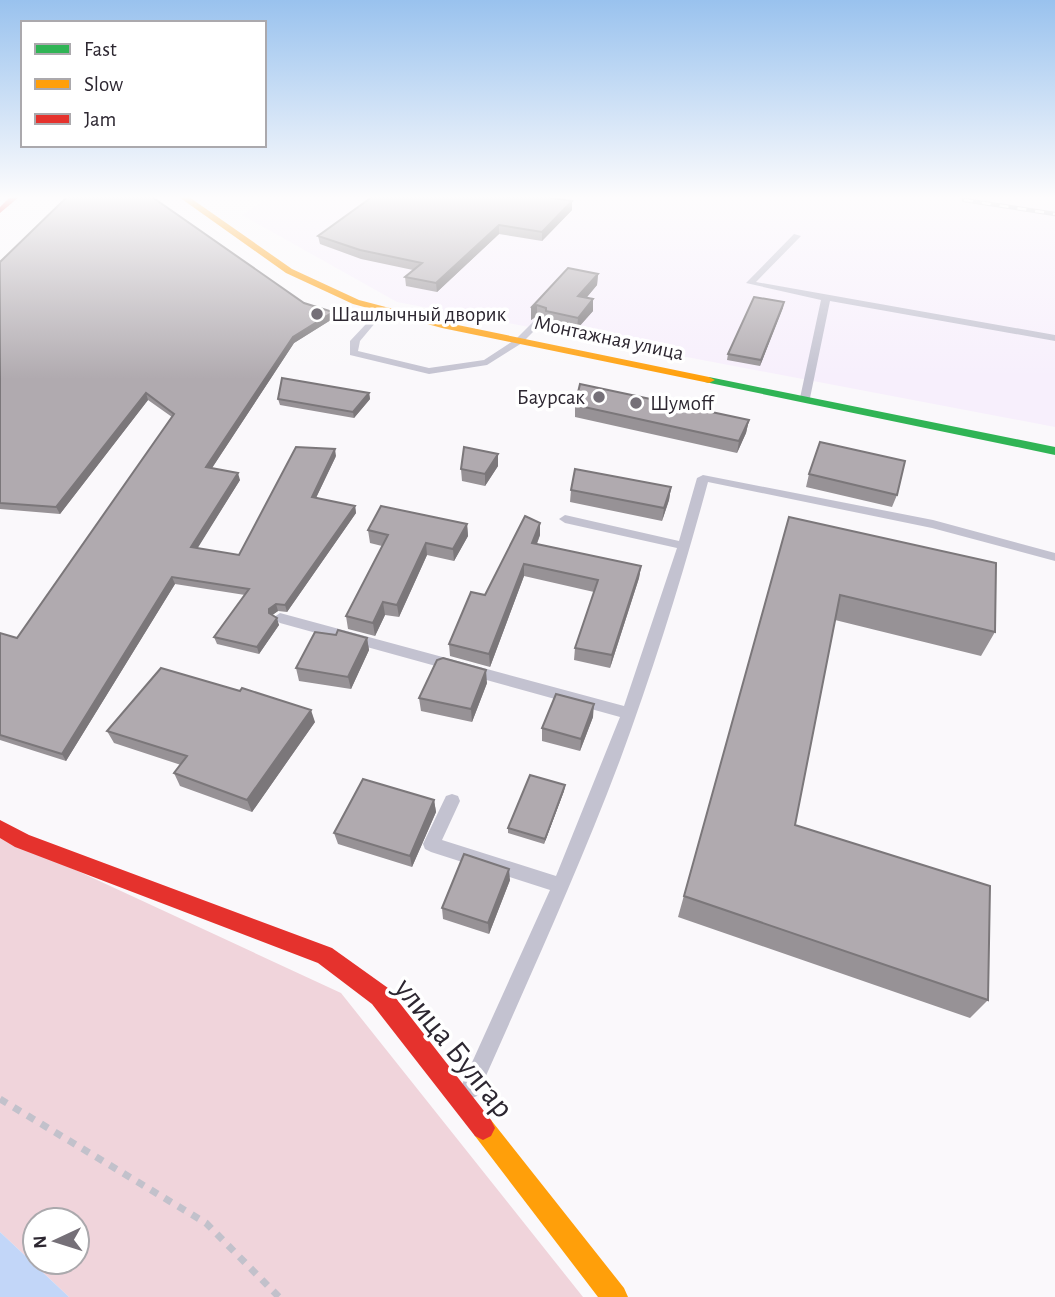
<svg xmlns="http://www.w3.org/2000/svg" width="1055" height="1297" viewBox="0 0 1055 1297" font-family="'Alegreya Sans',sans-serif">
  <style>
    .built { fill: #f7effc }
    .green { fill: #f0d4db; fill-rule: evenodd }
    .water { fill: #c2d6f8 }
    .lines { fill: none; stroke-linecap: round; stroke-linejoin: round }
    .path { stroke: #c2c1cb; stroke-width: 7; stroke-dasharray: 8 8; stroke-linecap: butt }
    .lane { fill: #c3c2d0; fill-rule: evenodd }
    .fast { fill: #30b455; fill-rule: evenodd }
    .slow { fill: #ff9f0a; fill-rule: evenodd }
    .jam { fill: #e5322d; fill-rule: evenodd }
    .rail-casing { stroke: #bab9c3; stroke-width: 4.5 }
    .rail { stroke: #fff; stroke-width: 2.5; stroke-dasharray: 9; stroke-linecap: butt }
    .wall { fill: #979296 }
    .shaded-wall { fill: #7b777a }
    .building { fill: #b0aaaf; stroke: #7b777a; stroke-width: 2 }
    .poi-dot { fill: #757078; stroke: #fff; stroke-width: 2.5 }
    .labels { text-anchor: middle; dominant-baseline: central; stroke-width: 7; stroke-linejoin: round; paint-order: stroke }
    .far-poi-label { font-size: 21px; fill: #2d2731; stroke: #fff; text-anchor: start }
    .far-street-label { font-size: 21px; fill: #2d2731; stroke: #fff }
    .near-street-label { font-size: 32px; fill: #2d2731; stroke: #fff }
  </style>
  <rect width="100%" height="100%" fill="#faf8fb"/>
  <!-- built -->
  <path class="built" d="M270,197h785v230l-658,-125 -155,-87z"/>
  <!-- green -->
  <path class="green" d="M0,835l341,158 242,304h-514l-69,-65zM35,1220h42v42h-42z"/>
  <!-- water -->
  <path class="water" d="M0,1232l69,65h-69z"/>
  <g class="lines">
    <!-- path -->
    <path class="path" d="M0,1099l206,124 73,74"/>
    <!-- lane -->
    <path class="lane" d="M794,234l7,2 -45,46 299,53v6l-225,-40 -20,97 -9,2 -1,-2 21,-98 -75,-17z
      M382,307l4,3 -26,31 -2,10 71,17 55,-8 32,-21 20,-20 8,2 -22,22 -35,22 -58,9 -79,-19v-14z
      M703,475l230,45 122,33v8l-123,-33 -224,-46c-25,93 -54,186 -88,278 -43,114 -94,225 -143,336l-7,3 -7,-3 -3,-7 90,-199 -119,-38 -6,-3 -2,-5 23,-48 6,-2 6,2 2,5 -18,39 114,36 64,-159 -340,-94 -7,-5 7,-5 344,93 53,-158 -112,-25 -6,-4 6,-4 114,26 18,-63z"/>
    <!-- fast -->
    <path class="fast" d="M709,377l346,70v8l-350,-73v-4z"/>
    <!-- slow -->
    <path class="slow" d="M179,197h10l103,72 67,31 84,22 266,55 6,3 -6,3 -267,-55 -89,-24 -67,-31z
      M483,1116l8,4 133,168 4,9h-30l-123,-161 -4,-8 4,-8z"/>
    <!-- jam -->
    <path class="jam" d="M10,197h9l-19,16v-6z
      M0,820l29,15 303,113 56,40 103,132 4,8 -4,8 -8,4 -8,-4 -103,-132 -54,-41 -303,-116 -15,-9z"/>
    <defs>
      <path id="rail" d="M964,200l91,14"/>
    </defs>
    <!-- rail casing -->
    <use href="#rail" class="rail-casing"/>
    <!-- rail -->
    <use href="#rail" class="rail"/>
  </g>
  <!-- wall -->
  <path class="wall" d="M572,201v9l-30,31 -43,-7 -62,58 -31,-6 -1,-9 8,-7 -52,-11 -41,-15 -2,-8z
    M0,262l333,50 1,6 -40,25 -82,125 28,12 -43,68 42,7 97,-99 -20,42 39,8 1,7 -69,99 -9,-1 -6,4 7,10 -20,29 -42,-10 -3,-7 31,-42 -70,-11 -109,177 -66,-21v-107l17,5 155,-221 -24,-17 -88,114 -60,-5z
    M598,274l-1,11 -11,13 7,13 -16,18 -31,-6v-4l-9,-3 -6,4v-12z
    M784,302l-24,64 -33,-6 1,-6z
    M369,393l1,6 -16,19 -74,-13 -2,-6z
    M575,405l174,15 -3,13 -9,20 -162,-36z
    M498,454v12l-13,20 -23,-5 -1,-12z
    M809,474l88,21 -5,12 -86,-20z
    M671,487l-2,13 -7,21 -92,-19 1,-12z
    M789,517l206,115 -14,24 -146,-36 -40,205 193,175 -18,18 -292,-101z
    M540,523v12l-3,9 104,22 -2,12 -29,90 -36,-8 1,-12 19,-56 -70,-16 -34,91 -40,-11 -1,-12 36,-49z
    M467,524l1,12 -14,25 -27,-6 -28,62 -14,-2 -10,21 -27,-7 -2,-13 36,-70 -12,-3 -2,-13z
    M336,635l31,3 2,12 -18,39 -52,-8 -3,-13z
    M487,683l-15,39 -51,-11 -2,-13z
    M593,717l-13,34 -38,-10v-13z
    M315,722l-63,90 -72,-26 -6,-13 7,-8 -67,-22 -7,-12z
    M565,785l-1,6 -20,53 -36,-11v-5z
    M434,800l2,12 -24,55 -74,-23 -4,-11z
    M510,880l-21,54 -46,-15 -1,-11z"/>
  <!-- shaded-wall -->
  <path class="shaded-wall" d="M572,201v9l-30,31v-9z
    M499,225v9l-62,58 -1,-9z
    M598,274l-1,11 -19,23v-12z
    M593,299v12l-16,18 1,-11z
    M784,302l-1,6 -23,58 1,-6z
    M537,305v11l-6,4v-12z
    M333,312l1,6 -40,25 -86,131 -2,-7 87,-130z
    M146,393l2,7 -88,114 -4,-7z
    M369,393l1,6 -16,19 -1,-6z
    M749,420l-3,13 -9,20 2,-12z
    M335,449l1,7 -23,48 -1,-7z
    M498,454v12l-13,20v-12z
    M238,473l2,7 -46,74 -3,-7z
    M671,487l-2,13 -7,21 2,-13z
    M355,506l1,7 -69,99 -2,-7z
    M540,523v12l-8,20v-12z
    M467,524l1,12 -14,25 -1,-12z
    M426,543l1,12 -28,62 -2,-12z
    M524,564v12l-34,91 -1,-13z
    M641,566l-2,12 -29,90 2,-13z
    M172,577l3,7 -109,177 -4,-7z
    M383,602l2,13 -10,21 -2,-13z
    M276,604l2,7 -7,5 -2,-3v-4z
    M277,618l2,7 -20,29 -2,-7z
    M367,638l2,12 -18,39 -3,-12z
    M486,670l1,13 -15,39 -1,-13z
    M594,704l-1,13 -13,34 1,-12z
    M311,710l4,12 -63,90 -5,-12z
    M565,785l-1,6 -20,53 1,-5z
    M434,800l2,12 -24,55 -2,-11z
    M509,869l1,11 -21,54 -1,-11z"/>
  <!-- building -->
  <path class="building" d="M67,197h85l152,106 29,9 -40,25 -87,130 32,6 -47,74 48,8 57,-108 39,2 -23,48 43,9 -70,99 -9,-1 -7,5v4l8,5 -20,29 -43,-10 35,-48 -77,-12 -110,177 -62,-19v-102l17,5 157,-224 -28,-21 -90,114 -56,-4v-241z
    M372,197h173l27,4 -30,31 -43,-7 -63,58 -31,-6 17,-14 -62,-13 -42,-14z
    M568,268l30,6 -20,22 15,3 -15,19 -32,-7v-3l-9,-3 -6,3z
    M754,297l30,5 -23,58 -33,-6z
    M282,378l87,15 -16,19 -75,-13z
    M580,384l169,36 -10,21 -164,-36z
    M820,442l85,19 -8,34 -88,-21z
    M464,447l34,7 -13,20 -24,-5z
    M575,469l96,18 -7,21 -93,-18z
    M381,506l86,18 -14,25 -27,-6 -29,62 -14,-3 -10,21 -27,-7 42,-81 -20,-5z
    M525,516l15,7 -8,20 109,23 -29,89 -37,-7 23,-68 -74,-16 -35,90 -40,-10 22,-52 14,3z
    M789,517l207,46 -1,69 -155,-37 -45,230 195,61 -2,114 -304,-104z
    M338,630l29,8 -19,39 -52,-9 19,-36 21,3z
    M443,658l43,12 -15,39 -52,-11 18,-38z
    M161,668l79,23 2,-3 69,22 -64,90 -73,-27 13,-17 -80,-25z
    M556,694l38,10 -13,35 -39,-11z
    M530,775l35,10 -20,54 -37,-11z
    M363,779l71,21 -24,56 -76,-23z
    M464,854l45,15 -21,54 -46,-15z"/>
  <!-- sky -->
  <linearGradient id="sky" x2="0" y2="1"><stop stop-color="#99c2ee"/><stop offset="0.52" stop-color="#fdfcfd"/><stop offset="1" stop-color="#fdfcfd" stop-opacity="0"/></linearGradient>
  <rect width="1055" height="379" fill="url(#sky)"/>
  <!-- markers -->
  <g class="poi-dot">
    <circle cx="317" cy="314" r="7"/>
    <circle cx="599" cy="397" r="7"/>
    <circle cx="636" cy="403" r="7"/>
  </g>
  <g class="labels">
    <!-- far-poi labels -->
    <g class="far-poi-label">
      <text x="331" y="314">Шашлычный дворик</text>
      <text x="585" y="397" text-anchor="end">Баурсак</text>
      <text x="650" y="403">Шумоff</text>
    </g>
    <!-- far-street labels -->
    <g class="far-street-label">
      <text transform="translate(609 338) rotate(12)">Монтажная улица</text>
    </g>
    <!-- near-street labels -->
    <g class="near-street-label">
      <text transform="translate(454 1048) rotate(51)">улица Булгар</text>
    </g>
  </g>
  <!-- legend -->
  <rect x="21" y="21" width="245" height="126" fill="#ffffff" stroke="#aba9ad" stroke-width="2"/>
  <rect x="35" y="44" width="35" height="10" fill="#30b455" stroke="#aba9ad" stroke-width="2"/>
  <text x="84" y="56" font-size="21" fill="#2d2731">Fast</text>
  <rect x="35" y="79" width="35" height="10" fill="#ff9f0a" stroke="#aba9ad" stroke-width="2"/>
  <text x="84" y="91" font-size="21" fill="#2d2731">Slow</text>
  <rect x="35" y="114" width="35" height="10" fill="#e5322d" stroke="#aba9ad" stroke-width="2"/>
  <text x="84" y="126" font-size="21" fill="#2d2731">Jam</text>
  <!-- north arrow -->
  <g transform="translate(56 1241) rotate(266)"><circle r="33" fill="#ffffff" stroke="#aba9ad" stroke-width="2"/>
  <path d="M0-5L12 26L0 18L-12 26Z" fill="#757078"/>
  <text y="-10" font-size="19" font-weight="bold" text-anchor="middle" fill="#2d2731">N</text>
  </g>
</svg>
